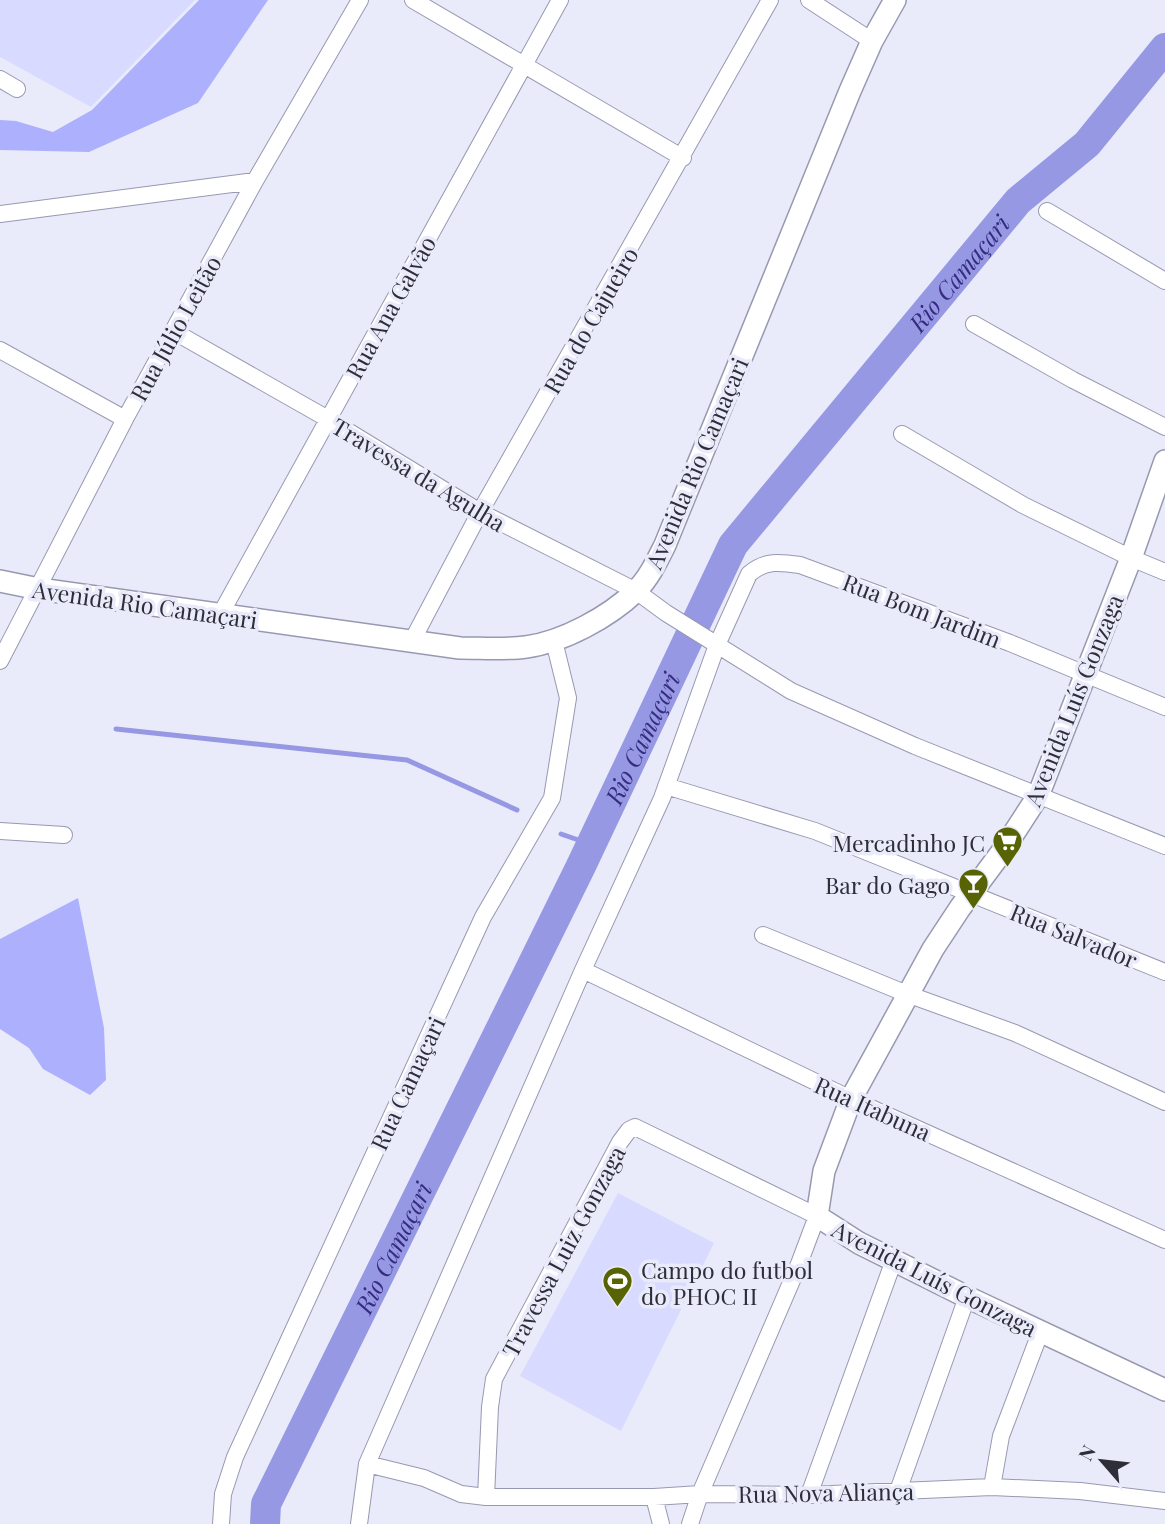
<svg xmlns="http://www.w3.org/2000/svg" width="1165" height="1524" viewBox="0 0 1165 1524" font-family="'Playfair Display',serif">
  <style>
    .green { fill: #d8dbff }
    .forest { fill: #adb0fc }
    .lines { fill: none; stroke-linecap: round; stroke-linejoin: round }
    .stream { stroke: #9698e3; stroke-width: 5 }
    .river { stroke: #9698e3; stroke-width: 30 }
    .minor-casing { stroke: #9799b1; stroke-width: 18 }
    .tertiary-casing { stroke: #9799b1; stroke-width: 24 }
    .minor { stroke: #fff; stroke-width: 16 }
    .tertiary { stroke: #fff; stroke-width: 21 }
    .labels { text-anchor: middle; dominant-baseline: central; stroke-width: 7; stroke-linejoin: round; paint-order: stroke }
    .street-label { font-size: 23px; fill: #2d2e38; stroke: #e9ebfa }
    .poi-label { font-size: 23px; fill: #2d2e38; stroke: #e9ebfa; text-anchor: end }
    .water-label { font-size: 24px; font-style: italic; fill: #352b81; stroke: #e9ebfa }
  </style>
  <rect width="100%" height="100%" fill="#e9ebfa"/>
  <!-- green -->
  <path class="green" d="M0,0h195l-104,107 -91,-50z
    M618,1193l96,50 -93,188 -101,-55z"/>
  <!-- forest -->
  <path class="forest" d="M199,0h69l-70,103 -109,49 -89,-2v-30l16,1 37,11 39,-22z
    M78,898l26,130 2,52 -16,15 -47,-26 -14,-21 -29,-19v-90z"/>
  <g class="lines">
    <!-- stream -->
    <path class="stream" d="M116,729l291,31 110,50
      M561,834l29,10"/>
    <!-- river -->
    <path class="river" id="s1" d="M265,1524l1,-20 314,-636 153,-323 285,-344 69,-57 78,-96"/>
    <defs>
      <path id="minor" d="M413,0l270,158
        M809,0l63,41
        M0,79l17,10
        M1047,211l118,70
        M0,214l255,-33
        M974,324l99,56 92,47
        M173,331l155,88 152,93 156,79 30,22 125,78 124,55 250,100
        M0,350l125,69
        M902,434l121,71 108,53 34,14
        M220,615l340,-615
        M412,641l68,-129 290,-512
        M0,661l125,-242 130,-238 105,-181
        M666,786l149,45 350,141
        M0,831l64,4
        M763,935l144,59 108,39 150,69
        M583,970l268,129 314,141
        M367,1464l57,14 37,16 25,3h168l46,-3 109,1 183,-8 88,4 85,10
        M992,1487l9,-51 39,-103
        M898,1491l69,-194
        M809,1495l85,-235
        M486,1497l4,-90 4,-28 126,-237 9,-12 6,-3 182,89 -18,48 -99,230 -10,30
        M654,1497l7,27
        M221,1524l2,-30 12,-37 248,-540 69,-119 16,-100 -14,-57
        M359,1524l8,-60 216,-494 79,-172 55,-153 32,-71c16,-14 31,-12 51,-9l210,78 155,64"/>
      <path id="tertiary" d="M1165,461l-34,97 -93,238 -37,57 -41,55 -27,41 -82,150 -27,72 -7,45 42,27 108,54 198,93
        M0,581l39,8 421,59c22,0 44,2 66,-1 37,-5 83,-30 110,-56 13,-13 21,-30 29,-46l185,-454 22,-50 23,-41"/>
    </defs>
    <!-- minor casing -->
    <use href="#minor" class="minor-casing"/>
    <!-- tertiary casing -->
    <use href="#tertiary" class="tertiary-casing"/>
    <!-- minor -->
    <use href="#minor" class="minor"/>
    <!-- tertiary -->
    <use href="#tertiary" class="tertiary"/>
  </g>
  <!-- icons -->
  <defs>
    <symbol id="supermarket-pin" viewBox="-11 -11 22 30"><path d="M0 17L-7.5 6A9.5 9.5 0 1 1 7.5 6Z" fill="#586303" stroke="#e9ebfa"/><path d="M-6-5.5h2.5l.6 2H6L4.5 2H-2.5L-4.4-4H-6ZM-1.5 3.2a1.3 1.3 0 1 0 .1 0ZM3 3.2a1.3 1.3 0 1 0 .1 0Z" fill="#fff"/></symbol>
    <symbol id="bar-pin" viewBox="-11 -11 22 30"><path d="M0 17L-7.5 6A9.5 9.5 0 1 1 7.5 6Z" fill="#586303" stroke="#e9ebfa"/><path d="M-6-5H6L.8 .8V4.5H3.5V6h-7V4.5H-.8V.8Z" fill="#fff"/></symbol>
    <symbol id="stadium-pin" viewBox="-11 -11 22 30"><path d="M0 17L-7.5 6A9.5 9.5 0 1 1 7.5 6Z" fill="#586303" stroke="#e9ebfa"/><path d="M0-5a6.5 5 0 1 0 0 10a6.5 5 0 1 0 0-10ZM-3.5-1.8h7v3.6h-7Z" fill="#fff"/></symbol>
  </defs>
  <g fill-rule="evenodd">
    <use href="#supermarket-pin" x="990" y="824" width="35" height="47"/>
    <use href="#bar-pin" x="956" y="866" width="35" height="47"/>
    <use href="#stadium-pin" x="600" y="1264" width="35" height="47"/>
  </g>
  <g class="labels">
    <!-- street labels -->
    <g class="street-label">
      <text transform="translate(390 307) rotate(-61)">Rua Ana Galvão</text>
      <text transform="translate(590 320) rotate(-60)">Rua do Cajueiro</text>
      <text transform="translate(175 328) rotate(-61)">Rua Júlio Leitão</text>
      <text transform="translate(696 463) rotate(-67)">Avenida Rio Camaçari</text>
      <text transform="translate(419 474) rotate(31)">Travessa da Agulha</text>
      <text transform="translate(145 604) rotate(8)">Avenida Rio Camaçari</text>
      <text transform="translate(922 610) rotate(21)">Rua Bom Jardim</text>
      <text transform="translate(1073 700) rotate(-68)">Avenida Luís Gonzaga</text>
      <text transform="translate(1074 935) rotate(22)">Rua Salvador</text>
      <text transform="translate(407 1083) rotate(-65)">Rua Camaçari</text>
      <text transform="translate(873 1108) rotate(24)">Rua Itabuna</text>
      <text transform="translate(563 1251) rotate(-62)">Travessa Luiz Gonzaga</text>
      <text transform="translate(935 1278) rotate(27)">Avenida Luís Gonzaga</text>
      <text transform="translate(826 1492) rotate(-1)">Rua Nova Aliança</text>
    </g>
    <!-- poi labels -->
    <g class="poi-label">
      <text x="985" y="842">Mercadinho JC</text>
      <text x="950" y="884">Bar do Gago</text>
      <text x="641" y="1269" text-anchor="start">Campo do futbol<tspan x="641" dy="26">do PHOC II</tspan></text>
    </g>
    <!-- water labels -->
    <g class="water-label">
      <text stroke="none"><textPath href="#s1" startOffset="1440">Rio Camaçari</textPath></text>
      <text stroke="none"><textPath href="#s1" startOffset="873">Rio Camaçari</textPath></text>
      <text stroke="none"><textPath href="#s1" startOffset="306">Rio Camaçari</textPath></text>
    </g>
  </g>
  <!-- north arrow -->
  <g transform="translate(1102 1461) rotate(298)" stroke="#e9ebfa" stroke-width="5" paint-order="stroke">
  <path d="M0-5L12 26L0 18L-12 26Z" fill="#2d2e38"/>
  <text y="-10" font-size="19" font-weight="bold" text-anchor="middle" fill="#2d2e38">N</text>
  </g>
</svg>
